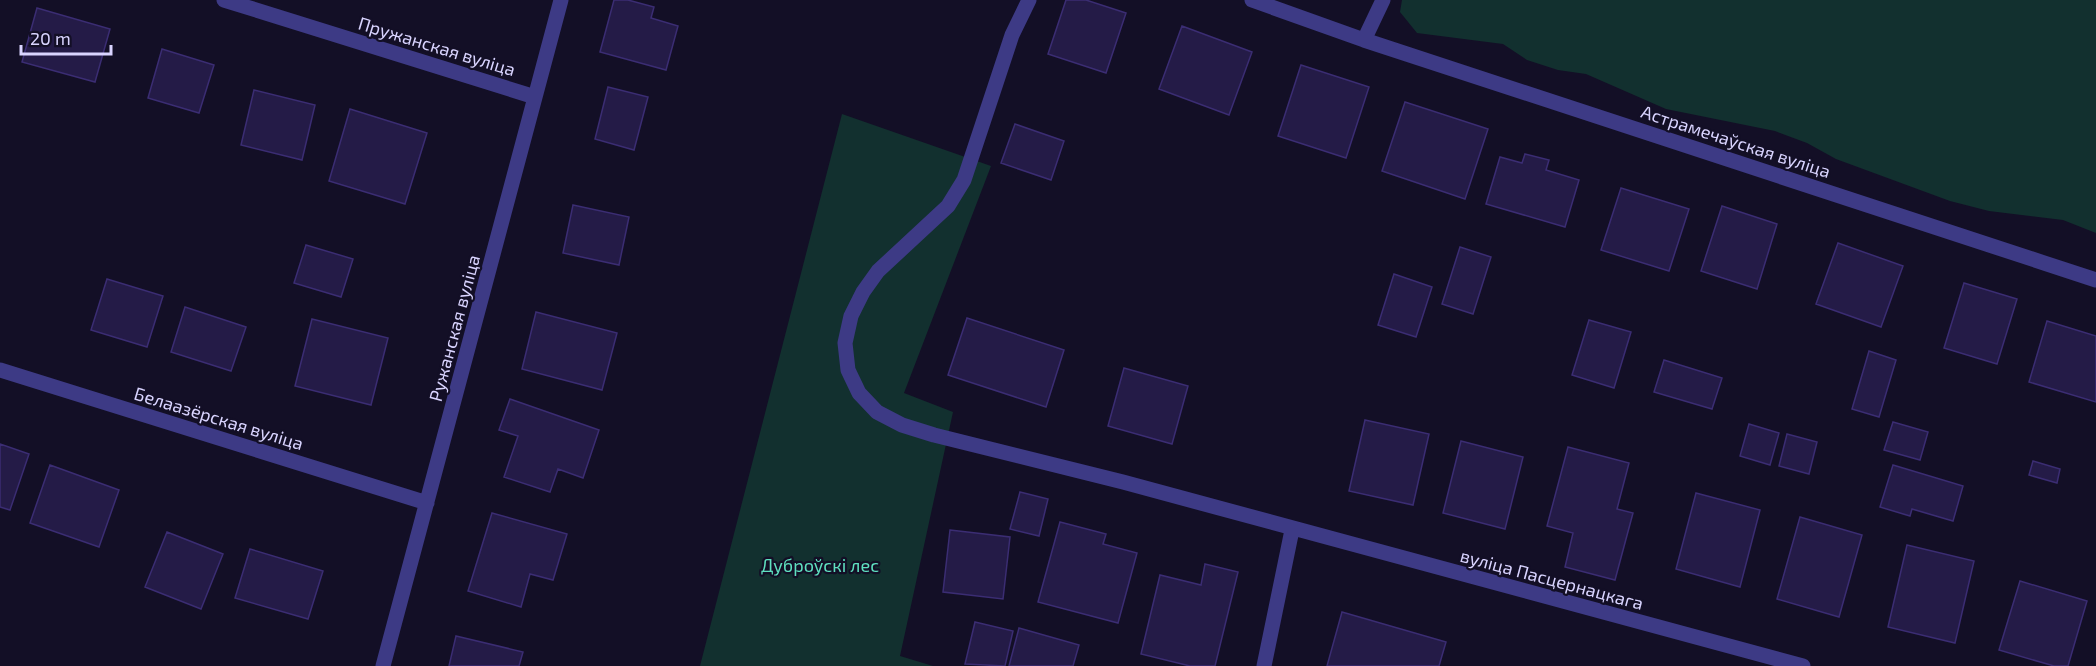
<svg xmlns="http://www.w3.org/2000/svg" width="2096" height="666" viewBox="0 0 2096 666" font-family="'Exo 2',sans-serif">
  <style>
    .green { fill: #12302f }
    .building { fill: #241b47; stroke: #3b2d73; stroke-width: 1.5 }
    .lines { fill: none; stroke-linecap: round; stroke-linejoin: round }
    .minor { stroke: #3d3a85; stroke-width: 15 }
    .labels { text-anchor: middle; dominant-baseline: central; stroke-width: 4.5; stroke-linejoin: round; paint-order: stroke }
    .street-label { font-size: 18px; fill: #d9d4ff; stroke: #130f26 }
    .park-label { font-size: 18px; fill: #5fe0c0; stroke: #130f26 }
  </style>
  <rect width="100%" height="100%" fill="#130f26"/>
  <!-- green -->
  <path class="green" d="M1402,0h694v233l-33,-13 -74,-9 -39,-10 -114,-42 -29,-16 -32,-12 -109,-22 -80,-35 -28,-4 -31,-10 -24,-16 -86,-11 -17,-21z
    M842,114l149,52 -87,227 49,19 -53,244 33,10h-233z"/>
  <!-- building -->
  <path class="building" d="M614,0h14l26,7 -3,11 27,8 -12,44 -66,-18z
    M1066,0h20l40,13 -20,60 -58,-19z
    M37,8l73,21 -15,53 -73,-20z
    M1182,26l70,26 -23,63 -70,-26z
    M162,49l52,16 -15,48 -51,-15z
    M1301,65l68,22 -23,71 -68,-22z
    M608,87l40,10 -14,53 -39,-11z
    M254,90l61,15 -13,55 -61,-15z
    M1405,102l83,27 -23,70 -83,-28z
    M350,109l77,24 -22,71 -76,-23z
    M1015,124l49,17 -13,39 -50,-17z
    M1525,154l24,6 -3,10 33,10 -14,47 -79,-23 14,-47 22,6z
    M1621,188l68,21 -20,62 -68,-21z
    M573,205l56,12 -10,48 -56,-12z
    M1722,206l55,18 -20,65 -56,-18z
    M1838,243l65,23 -22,61 -65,-23z
    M306,245l47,14 -12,38 -47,-14z
    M1460,247l31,10 -18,57 -31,-10z
    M1394,274l38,13 -16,50 -38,-12z
    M107,279l56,17 -16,51 -56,-17z
    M1964,283l53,16 -20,65 -53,-16z
    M185,307l61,20 -15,44 -60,-19z
    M536,312l81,21 -15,57 -80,-21z
    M967,318l97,32 -18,57 -98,-32z
    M312,319l76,19 -17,67 -76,-19z
    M1589,320l42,12 -17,56 -42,-13z
    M2047,321l49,15v66l-67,-20z
    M1869,351l27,9 -17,57 -27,-8z
    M1664,360l58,18 -10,31 -58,-17z
    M1124,368l64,18 -16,58 -64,-18z
    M510,399l89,31 -16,48 -25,-9 -8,23 -46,-15 14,-41 -19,-6z
    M1365,420l64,14 -16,71 -64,-14z
    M1893,422l35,10 -8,28 -36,-10z
    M1749,424l30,9 -9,32 -30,-9z
    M1787,434l30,8 -8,32 -30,-8z
    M1461,441l62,16 -18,72 -62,-16z
    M0,444l29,10 -19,56 -10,-3z
    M1568,447l61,16 -12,46 16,4 -18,67 -50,-13 8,-34 -26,-7z
    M2033,461l27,8 -3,14 -28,-8z
    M50,465l69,25 -20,57 -69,-24z
    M1893,465l70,21 -10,35 -41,-12 -2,7 -30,-9z
    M1020,492l28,7 -9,37 -29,-7z
    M1696,493l64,17 -20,77 -64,-18z
    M492,513l75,21 -14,46 -23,-6 -9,33 -53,-16z
    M1800,517l62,18 -23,82 -62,-18z
    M1060,522l46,12 -3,10 34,9 -19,70 -80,-21z
    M950,530l60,7 -7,62 -60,-7z
    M167,532l56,22 -22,55 -56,-22z
    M1907,545l67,16 -19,82 -67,-16z
    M250,549l73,22 -15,48 -73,-21z
    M1205,564l33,8 -23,94h-25l-49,-12 19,-79 41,10z
    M2020,581l67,20 -19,65h-14l-55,-16z
    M1342,612l104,30 -7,24h-112z
    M975,622l38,9 -8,35 -40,-2z
    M1019,628l60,17 -6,21h-64z
    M456,636l67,16 -4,14h-70z"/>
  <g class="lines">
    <!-- minor -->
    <path class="minor" d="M224,0l311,97
      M1029,0l-17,35 -48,145 -16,26 -70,65 -15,21 -12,24 -6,27 3,27 11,23 18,19 25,13 32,10 189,47 680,184
      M1252,0l112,40 732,240
      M1364,40l19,-40
      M0,370l427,133
      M383,666l178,-666
      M1264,666l28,-136"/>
  </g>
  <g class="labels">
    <!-- street labels -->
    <g class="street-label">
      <text transform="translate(437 46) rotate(17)">Пружанская вуліца</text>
      <text transform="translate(1736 141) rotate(18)">Астрамечаўская вуліца</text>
      <text transform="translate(454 328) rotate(-75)">Ружанская вуліца</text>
      <text transform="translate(219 418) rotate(17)">Белаазёрская вуліца</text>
      <text transform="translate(1552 579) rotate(15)">вуліца Пасцернацкага</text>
    </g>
    <!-- park labels -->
    <g class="park-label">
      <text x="820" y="565">Дуброўскі лес</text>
    </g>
  </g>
  <!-- scale -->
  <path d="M21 45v9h90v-9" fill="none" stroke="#d9d4ff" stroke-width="3"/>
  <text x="30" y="45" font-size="18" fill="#d9d4ff" stroke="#130f26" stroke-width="4.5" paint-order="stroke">20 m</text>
</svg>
